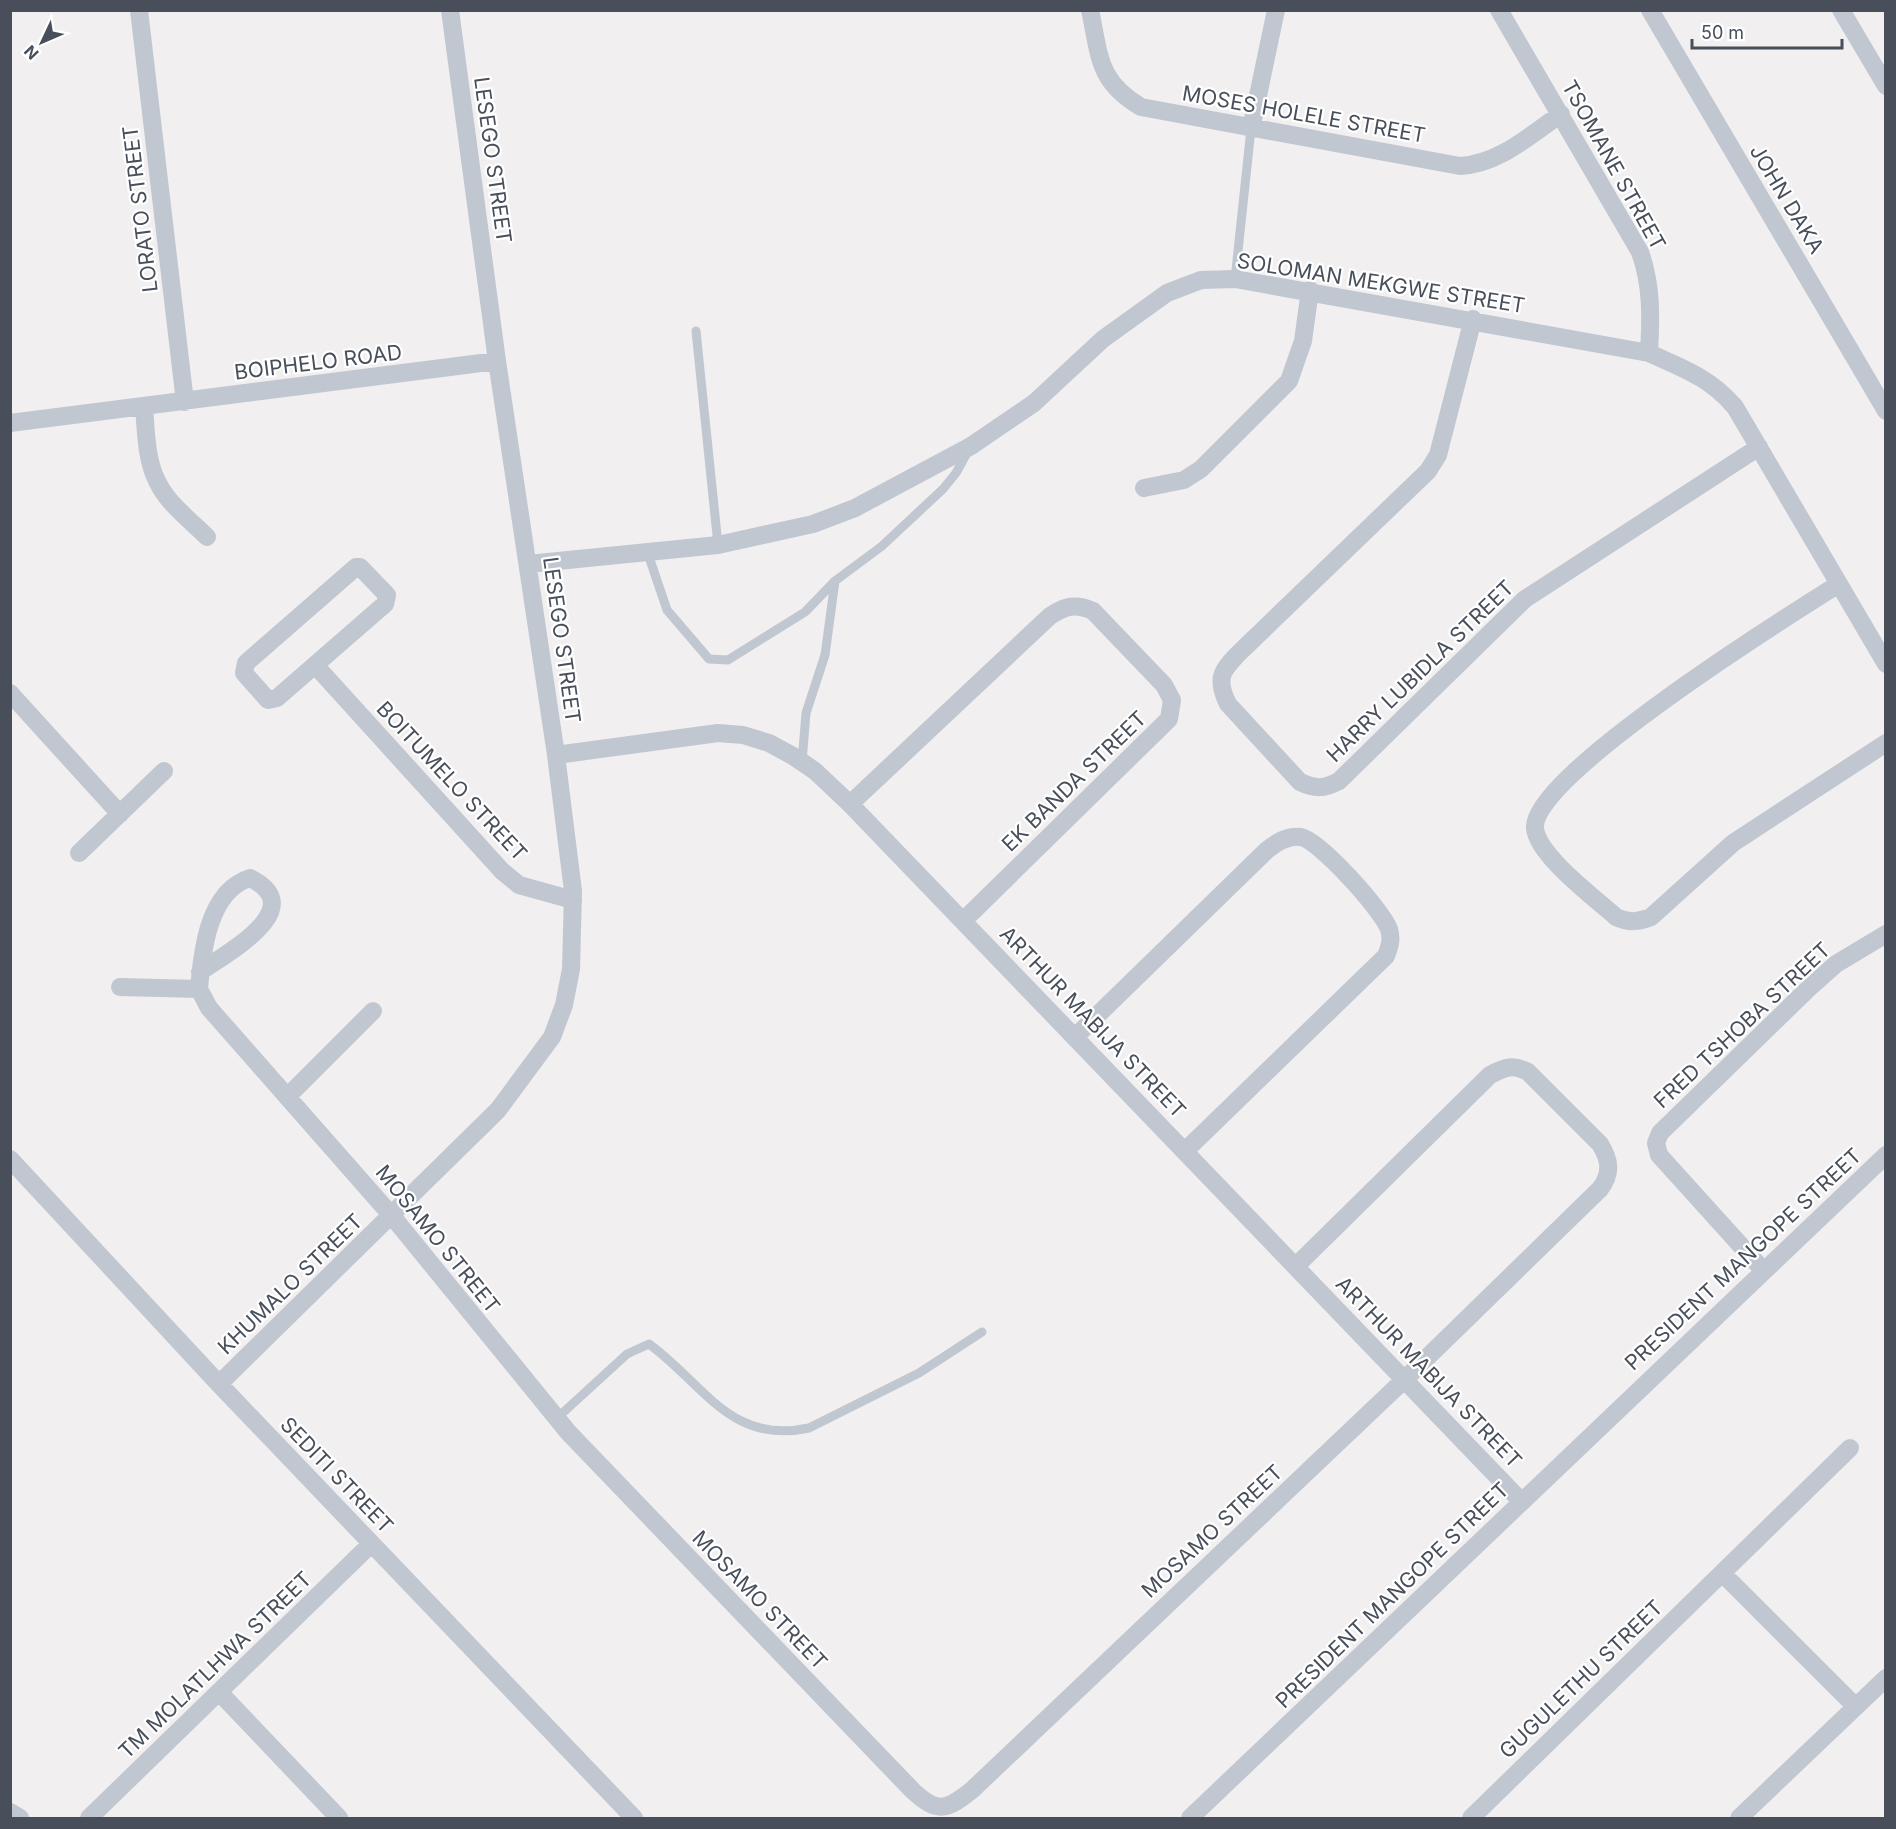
<svg xmlns="http://www.w3.org/2000/svg" width="1896" height="1829" viewBox="0 0 1896 1829" font-family="Inter,sans-serif">
  <style>
    .lines { fill: none; stroke-linecap: round; stroke-linejoin: round }
    .service { stroke: #c0c7d0; stroke-width: 9 }
    .minor { stroke: #c0c7d0; stroke-width: 18 }
    .labels { text-anchor: middle; dominant-baseline: central; stroke-width: 4.5; stroke-linejoin: round; paint-order: stroke }
    .street-label { font-size: 21px; fill: #484f5b; stroke: #fff }
  </style>
  <rect width="100%" height="100%" fill="#f1efef"/>
  <g class="lines">
    <!-- service -->
    <path class="service" d="M1235,279l16,-150
      M696,331l22,214
      M647,551l20,59 42,49 19,1 77,-48 30,-31 47,-35 61,-57 13,-16 12,-22
      M802,762l4,-49 19,-58 10,-74
      M556,1419l71,-65 22,-10c54,39 81,101 160,84l110,-55 63,-41"/>
    <!-- minor -->
    <path class="minor" d="M139,10l46,392
      M1090,10c10,46 7,71 51,97l319,59c39,-2 70,-31 101,-52
      M1499,10l141,242c12,34 11,65 9,101
      M1650,10l236,401
      M1841,10l45,76
      M1251,129l25,-119
      M1473,319l-35,136 -10,16 -187,180c-19,19 -26,27 -13,53l72,78c15,7 24,7 39,-1l186,-182 234,-152
      M144,407c2,24 2,52 13,74 10,22 33,39 50,56
      M10,423l487,-62
      M1144,488l40,-8 17,-11 88,-88 14,-40 7,-51
      M528,564l190,-19 95,-21 42,-16 116,-62 63,-43 69,-64 64,-46 34,-13 34,-1 414,74c35,16 60,24 86,54l151,257
      M356,567h4l27,28 -2,9 -108,94 -9,2 -24,-27 2,-10z
      M1839,584c-48,30 -309,193 -304,244 2,27 60,70 81,89 13,6 22,5 35,0l82,-74 153,-100
      M315,665l187,206 17,14 54,15
      M10,693l110,121
      M556,755l162,-22 25,2 26,8 24,13 22,15 35,33 671,697
      M850,804l200,-188c15,-10 26,-13 43,-5l71,74 8,15 -3,19 -205,201
      M79,853l85,-82
      M120,987l79,2 10,19 183,208 176,216 345,359c25,23 34,19 59,-1l433,-411 195,-190c12,-16 10,-29 0,-45l-72,-72c-15,-8 -23,-5 -38,3l-194,191
      M199,989c3,-37 9,-98 51,-111 61,30 -22,74 -50,94
      M1075,1037l192,-187c10,-8 21,-15 34,-13 19,4 81,73 88,92 3,10 1,17 -3,27l-200,194
      M287,1097l86,-86
      M10,1159l209,225 415,434
      M1763,1270l-104,-115 -3,-12 4,-10 149,-145 27,-24 50,-30
      M219,1384l279,-274 54,-73 12,-32 7,-36 2,-78 -17,-136 -59,-394 -47,-351
      M1722,1573l134,134
      M220,1693l119,125
      M10,1812l10,6
      M89,1818l282,-274
      M1190,1818l696,-663
      M1471,1818l379,-370
      M1739,1818l147,-140"/>
  </g>
  <g class="labels">
    <!-- street labels -->
    <g class="street-label">
      <text transform="translate(1304 114) rotate(10)">MOSES HOLELE STREET</text>
      <text transform="translate(493 160) rotate(82)">LESEGO STREET</text>
      <text transform="translate(1614 165) rotate(61)">TSOMANE STREET</text>
      <text transform="translate(1787 199) rotate(59)">JOHN DAKA</text>
      <text transform="translate(140 209) rotate(-97)">LORATO STREET</text>
      <text transform="translate(1381 283) rotate(9)">SOLOMAN MEKGWE STREET</text>
      <text transform="translate(318 362) rotate(-7)">BOIPHELO ROAD</text>
      <text transform="translate(562 640) rotate(82)">LESEGO STREET</text>
      <text transform="translate(1420 671) rotate(-44)">HARRY LUBIDLA STREET</text>
      <text transform="translate(452 781) rotate(47)">BOITUMELO STREET</text>
      <text transform="translate(1074 781) rotate(-44)">EK BANDA STREET</text>
      <text transform="translate(1093 1022) rotate(46)">ARTHUR MABIJA STREET</text>
      <text transform="translate(1742 1025) rotate(-43)">FRED TSHOBA STREET</text>
      <text transform="translate(438 1239) rotate(51)">MOSAMO STREET</text>
      <text transform="translate(1743 1259) rotate(-43)">PRESIDENT MANGOPE STREET</text>
      <text transform="translate(290 1284) rotate(-44)">KHUMALO STREET</text>
      <text transform="translate(1429 1372) rotate(46)">ARTHUR MABIJA STREET</text>
      <text transform="translate(337 1475) rotate(46)">SEDITI STREET</text>
      <text transform="translate(1212 1531) rotate(-43)">MOSAMO STREET</text>
      <text transform="translate(1392 1595) rotate(-44)">PRESIDENT MANGOPE STREET</text>
      <text transform="translate(760 1600) rotate(46)">MOSAMO STREET</text>
      <text transform="translate(215 1665) rotate(-44)">TM MOLATLHWA STREET</text>
      <text transform="translate(1581 1679) rotate(-44)">GUGULETHU STREET</text>
    </g>
  </g>
  <!-- border -->
  <rect width="1896" height="1829" fill="none" stroke="#484f5b" stroke-width="24"/>
  <!-- north arrow -->
  <g transform="translate(42 42) rotate(226)" stroke="#ffffff" stroke-width="4.5" paint-order="stroke">
  <path d="M0-4.5L10 22L0 15L-10 22Z" fill="#484f5b"/>
  <text y="-9" font-size="16" font-weight="bold" text-anchor="middle" fill="#484f5b">N</text>
  </g>
  <!-- scale -->
  <path d="M1692 39v9h150v-9" fill="none" stroke="#484f5b" stroke-width="3"/>
  <text x="1701" y="39" font-size="18" fill="#484f5b" stroke="#ffffff" stroke-width="4.5" paint-order="stroke">50 m</text>
</svg>
